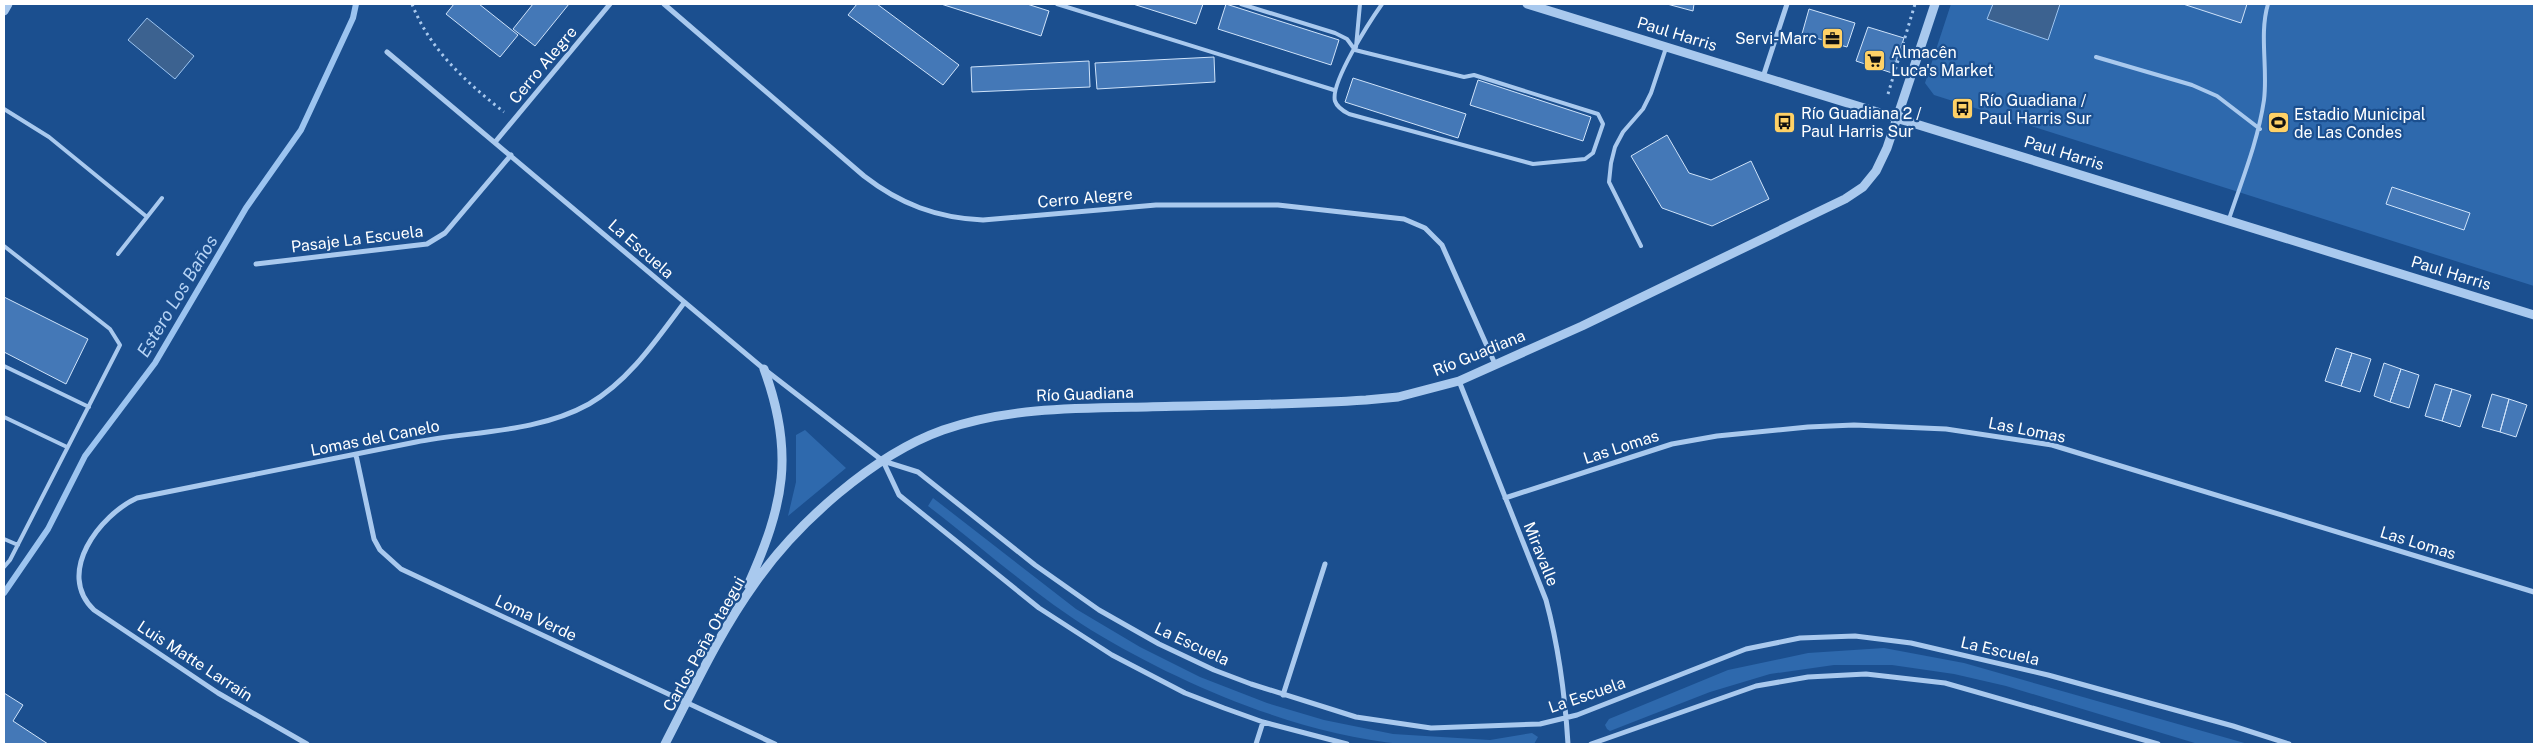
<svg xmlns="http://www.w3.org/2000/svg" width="2538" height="748" viewBox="0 0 2538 748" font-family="'Public Sans',sans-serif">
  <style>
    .green { fill: #2e69ad }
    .water { fill: #3c6290; stroke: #9cc4f0 }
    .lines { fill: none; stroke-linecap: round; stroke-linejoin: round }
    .stream { stroke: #9cc4f0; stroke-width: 6 }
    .building { fill: #4478b7; stroke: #cfe3fa }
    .path { stroke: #a9c9ee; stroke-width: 3; stroke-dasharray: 2.5 4; stroke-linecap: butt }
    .service { stroke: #a9c9ee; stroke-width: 4 }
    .minor { stroke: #a9c9ee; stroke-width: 5 }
    .tertiary { stroke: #a9c9ee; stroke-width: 9 }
    .labels { text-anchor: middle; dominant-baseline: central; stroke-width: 4.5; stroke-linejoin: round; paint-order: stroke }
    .street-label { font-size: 16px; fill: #fff; stroke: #1b4f8f }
    .poi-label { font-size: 16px; fill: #fff; stroke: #1b4f8f; text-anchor: start }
    .water-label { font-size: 18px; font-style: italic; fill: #b5d3f5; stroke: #1b4f8f }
  </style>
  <rect width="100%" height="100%" fill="#1b4f8f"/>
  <!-- green -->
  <path class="green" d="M1951,4h583v282l-600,-191 -9,-12z
    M805,430l41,38 -58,48 8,-34v-47z
    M933,498l143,111 64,38 60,30 67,26 57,17 69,14 97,6 42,-7 6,4 -4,7c-43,0 -89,4 -132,0 -105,-10 -222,-60 -311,-114 -55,-34 -111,-84 -163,-124z
    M1884,648l80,15 284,81h-50l-192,-58 -52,-12 -62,-9h-58l-64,9 -60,18 -100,39 -3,-2 -2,-4 4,-6 119,-49 80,-17z"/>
  <!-- water -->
  <path class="water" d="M1993,4h67l-12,36 -61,-21z
    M147,18l47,38 -19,23 -47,-39z"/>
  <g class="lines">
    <!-- stream -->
    <path class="stream" d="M4,593l44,-64 37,-73 70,-93 91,-155 55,-78 52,-112 3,-14"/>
  </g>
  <!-- building -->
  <path class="building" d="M454,4h25l39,31 -18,22 -54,-43z
    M533,4h36l-34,42 -22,-17z
    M857,4h20l82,61 -16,20 -95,-70z
    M941,4h86l22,7 -8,25z
    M1133,4h70l-7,20z
    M1226,4l113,36 -8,25 -113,-36z
    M1667,4h27l-1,7z
    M2183,4h64l-6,19z
    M1809,9l46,14 -8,24 -45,-13z
    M1868,27l36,11 -12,35 -36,-12z
    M1214,57l1,25 -118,7 -2,-26z
    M1089,61l1,26 -118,5 -1,-25z
    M1353,78l113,36 -8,24 -113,-36z
    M1478,80l113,37 -8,24 -113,-36z
    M1667,135l22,38 22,7 40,-19 18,38 -57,27 -50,-18 -31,-52z
    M2392,187l78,26 -6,17 -78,-26z
    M4,297l84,42 -22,45 -62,-32z
    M2336,348l16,5 -11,33 -16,-5z
    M2352,353l19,6 -11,33 -19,-6z
    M2384,363l17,6 -11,33 -16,-6z
    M2401,369l18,6 -10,33 -19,-6z
    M2435,384l17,5 -10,32 -17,-5z
    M2452,389l19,6 -11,32 -18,-6z
    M2492,394l17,5 -9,33 -18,-5z
    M2509,399l18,6 -11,32 -16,-5z
    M4,693l19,12 -10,16 35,23h-44z"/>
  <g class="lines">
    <!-- path -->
    <path class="path" d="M412,4c18,46 54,78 92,108
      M1888,94l27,-90"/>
    <!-- service -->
    <path class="service" d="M1057,4l277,86
      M1241,4l94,29 12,6 8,11 109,27 10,-2 124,39 5,10 -10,29 -8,6 -52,5 -184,-50c-6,-3 -12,-7 -14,-13 -5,-18 35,-80 47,-97
      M1356,47l4,-43
      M2096,57l96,28 25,11 43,33
      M4,109l45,28 98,80
      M2229,219c13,-39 29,-78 35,-119 4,-31 -5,-66 4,-96
      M4,246l106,83 10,16 -110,215 -6,7
      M1641,246l-32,-64 2,-19 4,-16 8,-15 20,-23 8,-16 15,-45
      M118,254l44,-56
      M4,366l85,41
      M4,417l63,30
      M4,539l14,6"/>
    <!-- minor -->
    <path class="minor" d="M664,4l200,172c36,28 73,42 119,44l173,-15h122l126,14 21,9 17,17 53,119
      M387,52l377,317 119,92 35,11 117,93 64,45 60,34 55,26 37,14 105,33 75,11 109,-4 37,-9 169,-66 54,-11 55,-2 56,7 137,32 185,51 56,18
      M1763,77l24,-73
      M496,141l114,-137
      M256,264l171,-20 18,-11 66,-78
      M1459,381l87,219c13,48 19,95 22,144
      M356,455l18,84 6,11 21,19 374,175
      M883,461l16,34 140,113 73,47 73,38 39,15 39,14 84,22
      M1505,498l167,-54 45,-8 91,-9 46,-2 92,4 106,16 482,147
      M1283,695l42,-131
      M307,744l-89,-51 -124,-83c-39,-37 6,-95 43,-112 93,-19 186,-38 279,-56 56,-11 121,-9 173,-38 40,-23 68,-65 95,-101
      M1256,744l7,-22
      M1591,744l165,-58 52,-9 58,-3 79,9 213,61"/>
    <!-- tertiary -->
    <path class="tertiary" d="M1527,4l1007,311
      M4,11l4,-7
      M748,585c36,-80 47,-132 16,-216
      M665,744c28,-54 54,-111 90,-161 42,-60 118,-128 188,-153 66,-23 135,-22 204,-23 73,-2 146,-2 219,-7l32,-3 61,-16 123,-55 263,-127 18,-12 13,-16 11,-23 48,-144"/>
  </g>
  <!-- icons -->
  <defs>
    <symbol id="office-square" viewBox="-11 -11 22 22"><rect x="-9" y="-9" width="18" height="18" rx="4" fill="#ffd166" stroke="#1b4f8f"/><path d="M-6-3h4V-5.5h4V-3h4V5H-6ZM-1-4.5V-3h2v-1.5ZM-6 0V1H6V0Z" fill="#111"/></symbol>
    <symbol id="supermarket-square" viewBox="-11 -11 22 22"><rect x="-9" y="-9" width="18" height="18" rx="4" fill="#ffd166" stroke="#1b4f8f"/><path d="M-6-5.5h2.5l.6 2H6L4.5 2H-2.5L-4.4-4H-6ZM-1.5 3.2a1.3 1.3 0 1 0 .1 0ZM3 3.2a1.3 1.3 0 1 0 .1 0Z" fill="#111"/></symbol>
    <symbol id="bus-square" viewBox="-11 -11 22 22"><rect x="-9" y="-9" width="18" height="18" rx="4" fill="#ffd166" stroke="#1b4f8f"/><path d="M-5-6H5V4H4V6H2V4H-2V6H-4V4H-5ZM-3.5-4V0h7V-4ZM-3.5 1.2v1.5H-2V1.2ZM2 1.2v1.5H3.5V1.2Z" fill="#111"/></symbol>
    <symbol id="stadium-square" viewBox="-11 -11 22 22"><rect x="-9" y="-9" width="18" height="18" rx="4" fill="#ffd166" stroke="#1b4f8f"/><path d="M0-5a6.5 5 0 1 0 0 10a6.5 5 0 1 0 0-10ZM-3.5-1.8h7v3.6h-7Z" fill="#111"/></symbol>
  </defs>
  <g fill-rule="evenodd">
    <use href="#office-square" x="1820" y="26" width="25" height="25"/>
    <use href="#supermarket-square" x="1862" y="48" width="25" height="25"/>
    <use href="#bus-square" x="1950" y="96" width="25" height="25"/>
    <use href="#bus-square" x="1772" y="110" width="25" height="25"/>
    <use href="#stadium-square" x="2266" y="110" width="25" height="25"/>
  </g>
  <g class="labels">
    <!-- street labels -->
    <g class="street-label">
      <text transform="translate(1677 34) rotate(17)">Paul Harris</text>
      <text transform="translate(543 65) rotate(-50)">Cerro Alegre</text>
      <text transform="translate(2064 153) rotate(17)">Paul Harris</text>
      <text transform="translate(1085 198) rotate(-5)">Cerro Alegre</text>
      <text transform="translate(357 239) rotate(-7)">Pasaje La Escuela</text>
      <text transform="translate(641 249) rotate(41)">La Escuela</text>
      <text transform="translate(2451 273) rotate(17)">Paul Harris</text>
      <text transform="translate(1479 353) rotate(-22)">Río Guadiana</text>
      <text transform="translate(1085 394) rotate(-2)">Río Guadiana</text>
      <text transform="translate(2027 430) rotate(11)">Las Lomas</text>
      <text transform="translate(375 438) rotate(-11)">Lomas del Canelo</text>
      <text transform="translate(1621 447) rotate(-18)">Las Lomas</text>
      <text transform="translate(2418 543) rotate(17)">Las Lomas</text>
      <text transform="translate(1541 554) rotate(68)">Miravalle</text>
      <text transform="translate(536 618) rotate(25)">Loma Verde</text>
      <text transform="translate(704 644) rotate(-61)">Carlos Peña Otaegui</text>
      <text transform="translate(1192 644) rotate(25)">La Escuela</text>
      <text transform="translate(2000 651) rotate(13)">La Escuela</text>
      <text transform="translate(195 661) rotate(33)">Luis Matte Larraín</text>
      <text transform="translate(1587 695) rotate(-19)">La Escuela</text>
    </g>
    <!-- poi labels -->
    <g class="poi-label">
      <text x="1817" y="38" text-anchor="end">Servi-Marc</text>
      <text x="1891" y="52">Almacên<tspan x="1891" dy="18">Luca's Market</tspan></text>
      <text x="1979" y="100">Río Guadiana /<tspan x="1979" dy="18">Paul Harris Sur</tspan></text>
      <text x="1801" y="113">Río Guadiana 2 /<tspan x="1801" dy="18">Paul Harris Sur</tspan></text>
      <text x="2294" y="114">Estadio Municipal<tspan x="2294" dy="18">de Las Condes</tspan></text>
    </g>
    <!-- water labels -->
    <g class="water-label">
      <text transform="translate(177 296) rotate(-59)">Estero Los Baños</text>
    </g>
  </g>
  <!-- border -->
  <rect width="2538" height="748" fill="none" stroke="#ffffff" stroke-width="10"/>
</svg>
